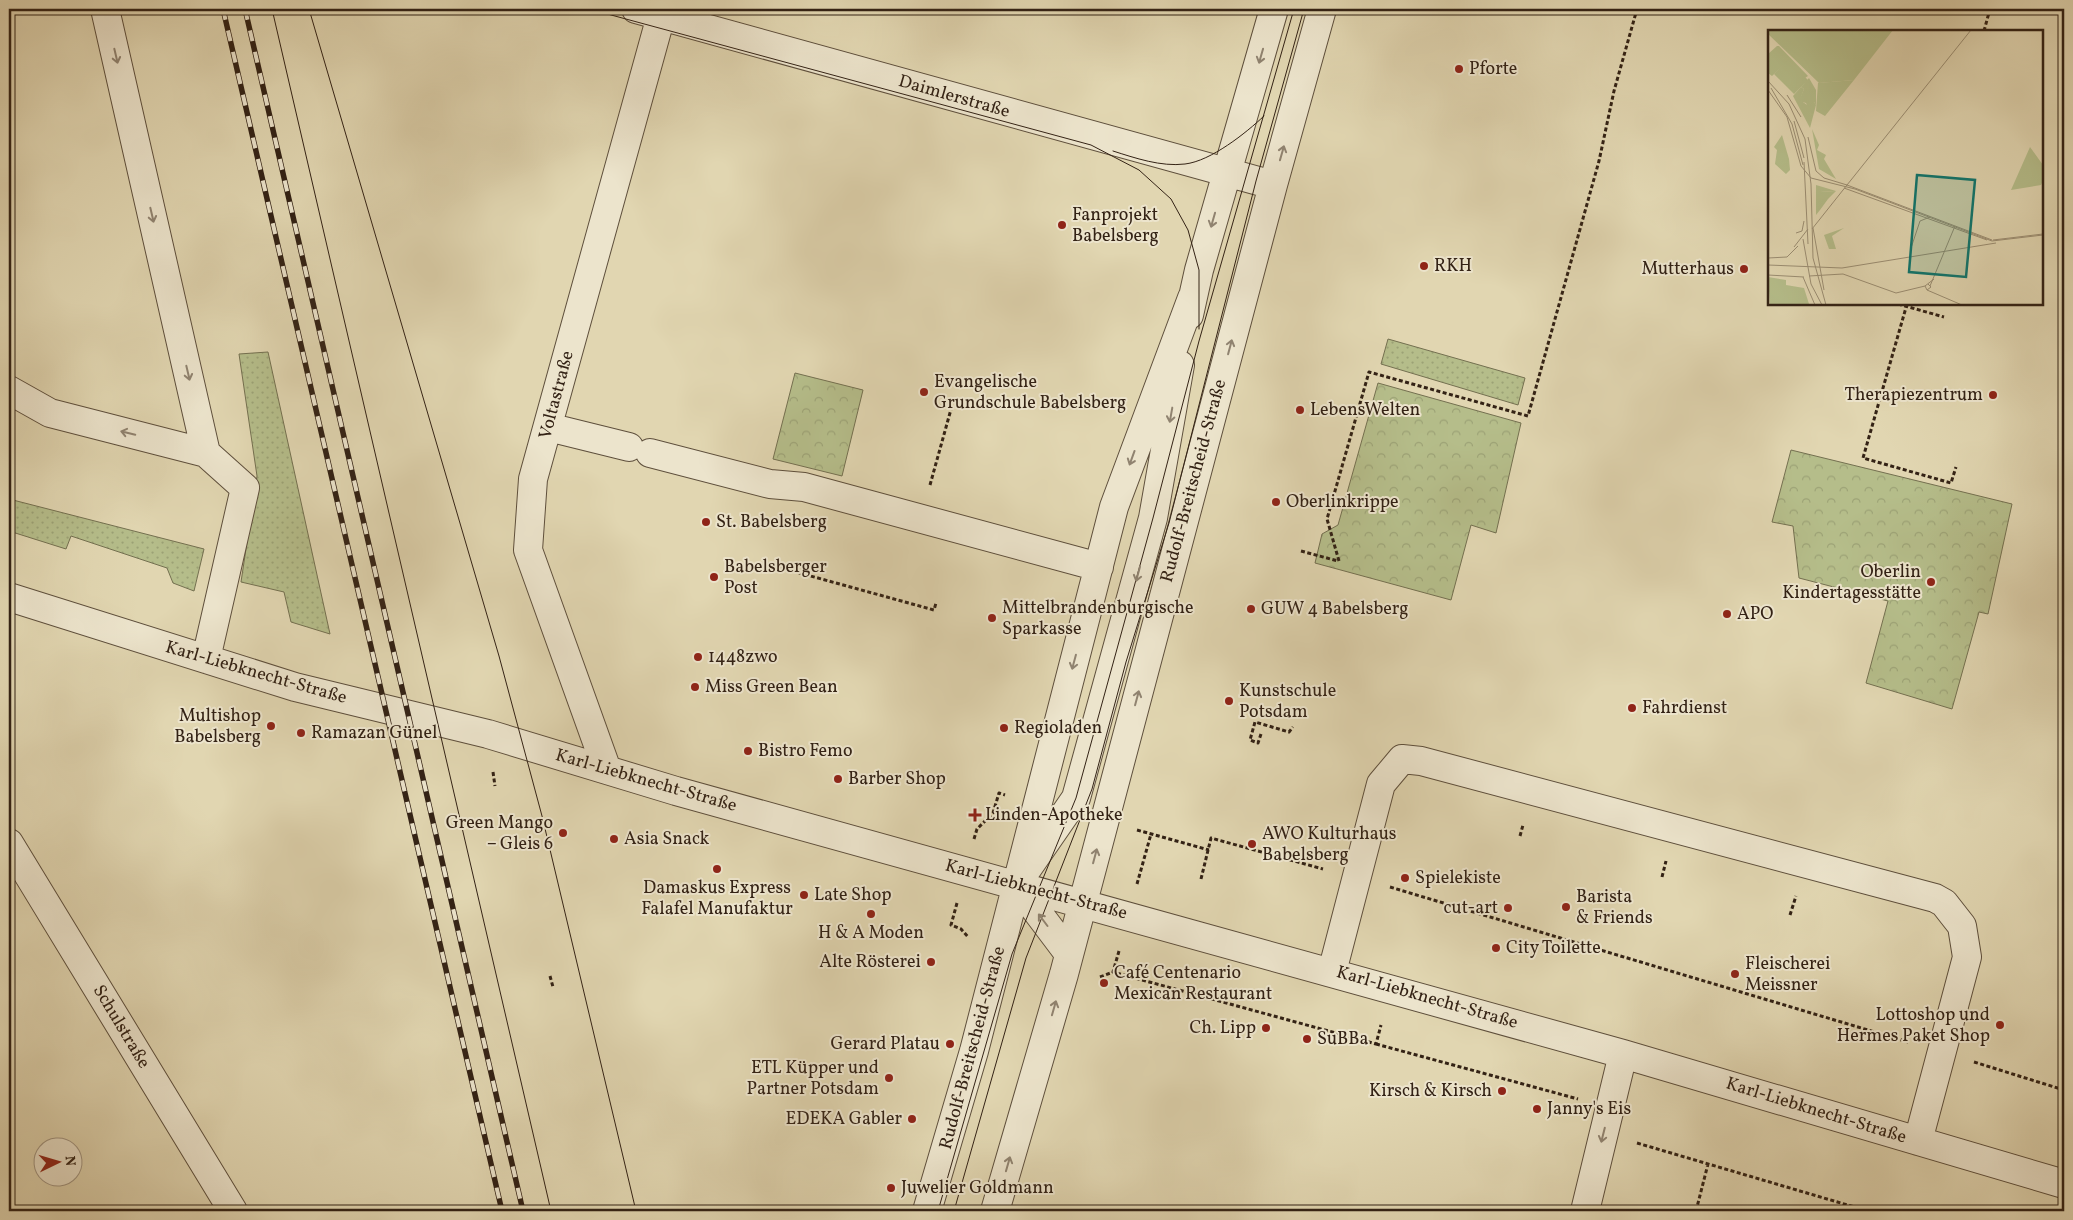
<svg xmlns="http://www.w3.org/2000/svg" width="2073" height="1220" viewBox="0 0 2073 1220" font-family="Vollkorn,serif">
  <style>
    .grass { fill: url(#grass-dots); stroke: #747050 }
    .park { fill: url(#park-crowns); stroke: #747050 }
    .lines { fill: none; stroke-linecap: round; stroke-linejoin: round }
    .minor-casing { stroke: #5e4f3c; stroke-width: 30 }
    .path { stroke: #332215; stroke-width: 3; stroke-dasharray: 4 2.5; stroke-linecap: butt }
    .minor { stroke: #ece4cc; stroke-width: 28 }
    .tram { stroke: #332215; stroke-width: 1 }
    .rail-casing { stroke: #332215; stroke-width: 5.5 }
    .rail { stroke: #ece4cc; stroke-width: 4; stroke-dasharray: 11; stroke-linecap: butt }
    .oneway { stroke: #908370 }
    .poi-dot { fill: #8f2418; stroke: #ece4cc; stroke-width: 2 }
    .labels { text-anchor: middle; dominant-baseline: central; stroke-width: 4; stroke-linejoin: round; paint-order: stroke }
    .poi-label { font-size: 18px; fill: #332215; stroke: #ece4cc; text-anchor: start }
    .street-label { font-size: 18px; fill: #332215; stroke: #ece4cc }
    .inset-road { fill: none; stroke: #9b8e73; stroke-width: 1 }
    .view { fill: #0f766e; fill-opacity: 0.15; stroke: #0f766e; stroke-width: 2.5 }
    .inset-edge { fill: none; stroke: #332215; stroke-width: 2.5 }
  </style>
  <defs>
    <pattern id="grass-dots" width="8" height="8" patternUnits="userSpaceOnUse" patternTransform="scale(1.25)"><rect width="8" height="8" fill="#b5bd8a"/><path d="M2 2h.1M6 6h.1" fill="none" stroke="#9ca276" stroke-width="1.8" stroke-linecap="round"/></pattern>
    <pattern id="park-crowns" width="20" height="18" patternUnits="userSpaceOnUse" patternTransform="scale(1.25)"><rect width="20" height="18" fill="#b5bd8a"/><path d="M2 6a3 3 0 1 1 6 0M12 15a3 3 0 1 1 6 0" fill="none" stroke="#9ca276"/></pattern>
  </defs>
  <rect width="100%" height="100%" fill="#e1d6b1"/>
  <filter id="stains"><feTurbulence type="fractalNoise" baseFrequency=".004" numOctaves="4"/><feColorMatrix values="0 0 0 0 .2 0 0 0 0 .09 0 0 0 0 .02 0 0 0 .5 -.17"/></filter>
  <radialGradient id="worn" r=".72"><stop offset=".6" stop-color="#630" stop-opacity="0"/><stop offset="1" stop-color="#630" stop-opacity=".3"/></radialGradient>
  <!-- grass -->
  <path class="grass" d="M1388,339l137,39 -7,27 -137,-41z
    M268,352l62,282 -39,-12 -7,-30 -43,-10 16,-106 -18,-122z
    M9,499l195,50 -10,42 -21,-8 -6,-15 -96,-32 -5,13 -57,-18z"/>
  <!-- park -->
  <path class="park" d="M795,373l68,17 -21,86 -69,-17z
    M1378,383l143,40 -25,110 -25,-8 -20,75 -136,-37 7,-29 16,-9z
    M1791,450l221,54 -24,110 -9,-2 -27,97 -86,-26 22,-82 -89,-23 -6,-52 -21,-4z"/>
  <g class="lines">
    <defs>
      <path id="minor" d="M636,9l637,176
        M1189,315l10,-45 75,-261
        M9,390l41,23 156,40 -101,-444
        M548,427l81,20
        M206,453l39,35 -39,171
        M650,453l120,31 34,3 295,80
        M9,597l286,90 193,47 188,57 947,263 441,130
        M607,770l-79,-220 5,-71 128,-463
        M9,843l224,368
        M1027,869l49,-71 77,-280 27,-153
        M1017,885l52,69
        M1332,972l49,-188 21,-25 19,2 514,137 9,5 18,23 5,31 -49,184
        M927,1211l47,-160 140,-544 78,-209
        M995,1211l69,-237 209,-789 49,-176
        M1585,1211l38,-157"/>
    </defs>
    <!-- minor casing -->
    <use href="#minor" class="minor-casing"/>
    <!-- path -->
    <path class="path" d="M1984,31l6,-22
      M1898,304l46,13
      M1907,304l-44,154 88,25 5,-16
      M930,485l23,-83
      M1301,551l37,10
      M1339,561l-12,-42 42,-147 159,44 71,-255 15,-70 23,-82
      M767,564l167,46 2,-7
      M1261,734l-3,9 -8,-3 5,-18 34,10 4,-5
      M493,772l2,14
      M1137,830l72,20
      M1520,836l3,-11
      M974,839l3,-10 16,-16 6,-20 6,2
      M1662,877l4,-16
      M1201,879l10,-41 112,31
      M1137,884l14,-50
      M1390,887l518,155
      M957,903l-6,22 10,4 7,8
      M1790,915l6,-19
      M1119,951l-6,21 263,72 5,-19
      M550,976l3,11
      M1100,977l13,-5
      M1376,1044l202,55
      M1974,1062l90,28
      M1637,1143l231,68
      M1696,1211l12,-47"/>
    <!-- minor -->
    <use href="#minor" class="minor"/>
    <!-- tram -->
    <path class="tram" d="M272,9l279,1202
      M309,9l190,647 43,160 94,395
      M589,9l502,136 48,25 32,29 17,31 11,40v59
      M1113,151c22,7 48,16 72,13 26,-3 61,-31 79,-48
      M938,1211l74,-257 64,-156 77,-280 46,-177 95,-332
      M954,1211l72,-253 66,-169 34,-127 43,-139 87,-342 48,-172"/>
    <defs>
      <path id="rail" d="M223,9l279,1202
        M245,9l278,1202"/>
    </defs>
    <!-- rail casing -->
    <use href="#rail" class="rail-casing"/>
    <!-- rail -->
    <use href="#rail" class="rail"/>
  </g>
  <!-- one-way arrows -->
  <defs><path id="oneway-shaft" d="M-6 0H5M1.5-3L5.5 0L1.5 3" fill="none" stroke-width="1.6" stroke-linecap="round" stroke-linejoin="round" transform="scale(1.25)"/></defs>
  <g class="oneway">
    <use href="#oneway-shaft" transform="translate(116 56) rotate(77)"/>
    <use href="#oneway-shaft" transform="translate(1261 56) rotate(106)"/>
    <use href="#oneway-shaft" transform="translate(1282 153) rotate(-74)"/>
    <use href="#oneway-shaft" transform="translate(152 215) rotate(77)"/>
    <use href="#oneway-shaft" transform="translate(1213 220) rotate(106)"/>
    <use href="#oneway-shaft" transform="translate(1230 347) rotate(-75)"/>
    <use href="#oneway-shaft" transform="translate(188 373) rotate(77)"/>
    <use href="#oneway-shaft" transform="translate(1171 415) rotate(100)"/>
    <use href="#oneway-shaft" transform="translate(128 433) rotate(-166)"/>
    <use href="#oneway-shaft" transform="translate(1132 458) rotate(110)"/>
    <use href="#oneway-shaft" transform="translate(1138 574) rotate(105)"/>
    <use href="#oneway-shaft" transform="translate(1074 662) rotate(105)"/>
    <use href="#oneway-shaft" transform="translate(1137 698) rotate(-75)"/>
    <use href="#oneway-shaft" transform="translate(1095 856) rotate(-75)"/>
    <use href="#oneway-shaft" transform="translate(1043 920) rotate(-127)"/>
    <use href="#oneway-shaft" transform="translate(1054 1008) rotate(-74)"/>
    <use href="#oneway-shaft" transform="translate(1603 1135) rotate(104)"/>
    <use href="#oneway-shaft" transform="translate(1008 1164) rotate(-74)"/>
  </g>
  <!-- markers -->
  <g class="poi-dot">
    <circle cx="1459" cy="69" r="5"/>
    <circle cx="1062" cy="225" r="5"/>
    <circle cx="1424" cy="266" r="5"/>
    <circle cx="1744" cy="269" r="5"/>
    <circle cx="924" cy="392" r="5"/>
    <circle cx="1993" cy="395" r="5"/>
    <circle cx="1300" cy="410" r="5"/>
    <circle cx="1276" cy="502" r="5"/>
    <circle cx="706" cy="522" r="5"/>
    <circle cx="714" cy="577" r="5"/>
    <circle cx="1931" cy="582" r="5"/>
    <circle cx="1251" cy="609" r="5"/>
    <circle cx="1727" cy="614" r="5"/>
    <circle cx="992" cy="618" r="5"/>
    <circle cx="698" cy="657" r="5"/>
    <circle cx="695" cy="687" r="5"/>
    <circle cx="1229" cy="701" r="5"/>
    <circle cx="1632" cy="708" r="5"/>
    <circle cx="271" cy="726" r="5"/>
    <circle cx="1004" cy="728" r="5"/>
    <circle cx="301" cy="733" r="5"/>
    <circle cx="748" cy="751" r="5"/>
    <circle cx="838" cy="779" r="5"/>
    <path d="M972.5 807.5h5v5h5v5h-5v5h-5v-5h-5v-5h5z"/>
    <circle cx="563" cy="833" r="5"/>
    <circle cx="614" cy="839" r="5"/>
    <circle cx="1252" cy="844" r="5"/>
    <circle cx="717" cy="869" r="5"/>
    <circle cx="1405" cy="878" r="5"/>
    <circle cx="804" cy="895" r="5"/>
    <circle cx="1566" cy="907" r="5"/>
    <circle cx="1508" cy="908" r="5"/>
    <circle cx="871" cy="914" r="5"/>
    <circle cx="1496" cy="948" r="5"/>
    <circle cx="931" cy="962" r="5"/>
    <circle cx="1735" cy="974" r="5"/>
    <circle cx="1104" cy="983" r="5"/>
    <circle cx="2000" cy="1025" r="5"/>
    <circle cx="1266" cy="1028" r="5"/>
    <circle cx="1307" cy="1039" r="5"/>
    <circle cx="950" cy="1044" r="5"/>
    <circle cx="889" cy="1078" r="5"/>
    <circle cx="1502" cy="1091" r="5"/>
    <circle cx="1537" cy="1109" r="5"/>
    <circle cx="912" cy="1119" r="5"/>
    <circle cx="891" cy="1188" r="5"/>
  </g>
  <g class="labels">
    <!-- poi labels -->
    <g class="poi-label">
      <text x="1469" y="69">Pforte</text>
      <text x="1072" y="215">Fanprojekt<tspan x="1072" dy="21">Babelsberg</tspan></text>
      <text x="1434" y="266">RKH</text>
      <text x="1734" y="269" text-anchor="end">Mutterhaus</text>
      <text x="934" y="382">Evangelische<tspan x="934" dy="21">Grundschule Babelsberg</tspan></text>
      <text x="1983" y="395" text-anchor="end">Therapiezentrum</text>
      <text x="1310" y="410">LebensWelten</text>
      <text x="1286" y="502">Oberlinkrippe</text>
      <text x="716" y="522">St. Babelsberg</text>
      <text x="724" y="567">Babelsberger<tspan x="724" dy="21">Post</tspan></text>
      <text x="1921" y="572" text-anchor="end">Oberlin<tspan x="1921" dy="21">Kindertagesstätte</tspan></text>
      <text x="1002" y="608">Mittelbrandenburgische<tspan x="1002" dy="21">Sparkasse</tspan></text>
      <text x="1261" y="609">GUW 4 Babelsberg</text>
      <text x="1737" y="614">APO</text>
      <text x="708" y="657">1448zwo</text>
      <text x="705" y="687">Miss Green Bean</text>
      <text x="1239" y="691">Kunstschule<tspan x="1239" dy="21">Potsdam</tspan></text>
      <text x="1642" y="708">Fahrdienst</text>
      <text x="261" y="716" text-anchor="end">Multishop<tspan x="261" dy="21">Babelsberg</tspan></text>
      <text x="1014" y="728">Regioladen</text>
      <text x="311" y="733">Ramazan Günel</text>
      <text x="758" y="751">Bistro Femo</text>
      <text x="848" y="779">Barber Shop</text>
      <text x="985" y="815">Linden-Apotheke</text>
      <text x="553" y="823" text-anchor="end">Green Mango<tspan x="553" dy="21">– Gleis 6</tspan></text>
      <text x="1262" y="834">AWO Kulturhaus<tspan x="1262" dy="21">Babelsberg</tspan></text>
      <text x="624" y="839">Asia Snack</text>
      <text x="1415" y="878">Spielekiste</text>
      <text x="717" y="888" text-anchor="middle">Damaskus Express<tspan x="717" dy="21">Falafel Manufaktur</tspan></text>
      <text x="814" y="895">Late Shop</text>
      <text x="1576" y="897">Barista<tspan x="1576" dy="21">&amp; Friends</tspan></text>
      <text x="1498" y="908" text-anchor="end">cut-art</text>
      <text x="871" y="933" text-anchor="middle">H &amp; A Moden</text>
      <text x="1506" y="948">City Toilette</text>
      <text x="921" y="962" text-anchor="end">Alte Rösterei</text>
      <text x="1745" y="964">Fleischerei<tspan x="1745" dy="21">Meissner</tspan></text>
      <text x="1114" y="973">Café Centenario<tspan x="1114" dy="21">Mexican Restaurant</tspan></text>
      <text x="1990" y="1015" text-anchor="end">Lottoshop und<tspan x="1990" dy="21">Hermes Paket Shop</tspan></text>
      <text x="1256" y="1028" text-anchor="end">Ch. Lipp</text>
      <text x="1317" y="1039">SuBBa</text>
      <text x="940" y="1044" text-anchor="end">Gerard Platau</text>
      <text x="879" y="1068" text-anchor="end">ETL Küpper und<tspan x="879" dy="21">Partner Potsdam</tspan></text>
      <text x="1492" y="1091" text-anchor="end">Kirsch &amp; Kirsch</text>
      <text x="1547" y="1109">Janny's Eis</text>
      <text x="902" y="1119" text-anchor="end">EDEKA Gabler</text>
      <text x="901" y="1188">Juwelier Goldmann</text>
    </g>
    <!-- street labels -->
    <g class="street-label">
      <text transform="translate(954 97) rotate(16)">Daimlerstraße</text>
      <text transform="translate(557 395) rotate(-75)">Voltastraße</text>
      <text transform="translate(1194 481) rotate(-75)">Rudolf-Breitscheid-Straße</text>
      <text transform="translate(256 673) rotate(16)">Karl-Liebknecht-Straße</text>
      <text transform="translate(646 781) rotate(16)">Karl-Liebknecht-Straße</text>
      <text transform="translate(1036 890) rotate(15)">Karl-Liebknecht-Straße</text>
      <text transform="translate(1427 998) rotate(16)">Karl-Liebknecht-Straße</text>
      <text transform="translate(121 1027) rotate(59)">Schulstraße</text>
      <text transform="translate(973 1048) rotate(-75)">Rudolf-Breitscheid-Straße</text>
      <text transform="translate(1816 1111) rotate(17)">Karl-Liebknecht-Straße</text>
    </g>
  </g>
  <!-- overview -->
  <g transform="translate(1768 30)">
    <rect width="275" height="275" fill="#e1d6b1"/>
    <path d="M41,48l7,12v15l-2,-3 -3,13 -5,-12 -7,-2 5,-12 -3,-2zM44,99l7,16 -2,5 9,5 -2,4 12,20 -17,-10zM14,105l7,24 1,11 -4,4 -11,-10 2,-14 -3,-3zM48,155l20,6 -16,1v18l-4,5zM76,198l-12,8 4,13h-7l-5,-14z" fill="#b5bd8a"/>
    <path d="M9,16h2l29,30 -3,2 -17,-17 -16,15 -4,-3v-19zM33,57l3,2 -4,11 10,7v8l1,-11 3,-2 2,3 -6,23 -17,-32zM68,161l-8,8 -8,11v-18z" fill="#b5bd8a"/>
    <path d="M0,0h125l-39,50 -35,3 -51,-49zM262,117l13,18v16l-2,4 -30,5z" fill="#b5bd8a"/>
    <path d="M20,30l20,20 -14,14 -20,-20zM86,50l-29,36 -9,-5 2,-28zM0,247l18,3v5l18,3 5,16 -39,1z" fill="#b5bd8a"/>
    <path class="inset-road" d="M203,0l-124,155 145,55M0,51l21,23 16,35 6,45 2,74 13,47M3,58l21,36 11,41M0,60l19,27 14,49 10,12 44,11 137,52 51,-6M19,65l14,22M26,91l10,37M40,107l8,34 8,7 23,7M36,132l4,82M76,158l143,52M45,198l11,62M44,199l35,-44M28,203l6,-2 2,-10M35,209l8,45 11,21M225,210l50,-6M26,217l14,-18M143,218l9,-27 10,-4M0,228l19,-1 11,-11M0,235l74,3 154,-25M0,245l36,2M41,246l34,-2 53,19 29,-7M35,247l12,28M160,254l3,3 -4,3 -2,-4 9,-7M162,256l25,-60M159,260l35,15"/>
    <path class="view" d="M149,145l58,5 -9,97 -57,-5z"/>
    <rect width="275" height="275" class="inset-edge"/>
  </g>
  <!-- margin -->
  <rect width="2073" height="1220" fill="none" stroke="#e1d6b1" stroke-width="30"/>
  <rect x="10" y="10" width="2053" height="1200" fill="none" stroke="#332215" stroke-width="2.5"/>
  <rect x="15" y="15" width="2043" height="1190" fill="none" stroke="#332215"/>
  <!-- north arrow -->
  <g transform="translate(58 1162) rotate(85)"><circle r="24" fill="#ece4cc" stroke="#a29683"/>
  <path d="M0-4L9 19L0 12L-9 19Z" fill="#8f2418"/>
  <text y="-8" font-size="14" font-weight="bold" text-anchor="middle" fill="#332215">N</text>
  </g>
  <rect width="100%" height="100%" filter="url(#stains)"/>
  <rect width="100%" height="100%" fill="url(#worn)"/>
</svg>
